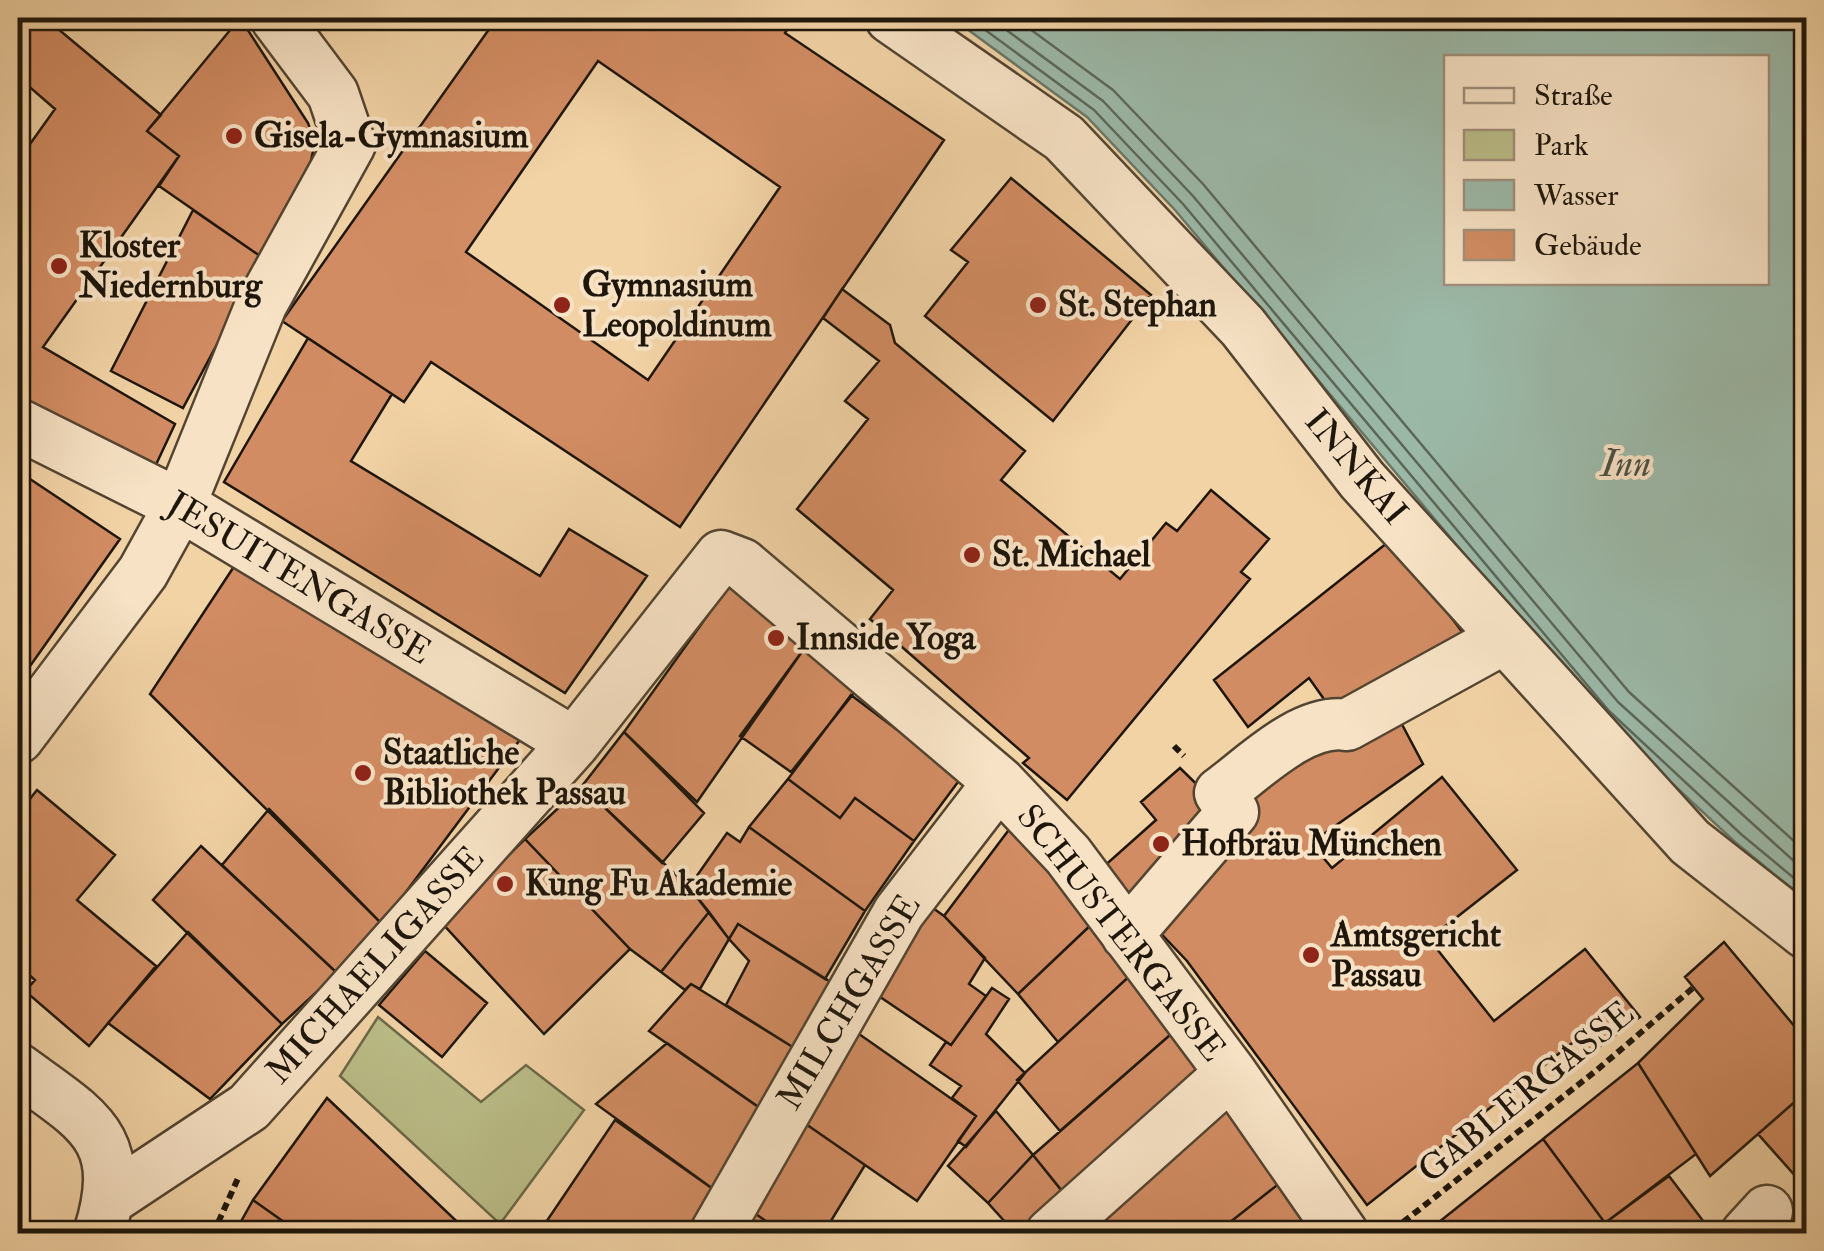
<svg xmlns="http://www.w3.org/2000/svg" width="1824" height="1251" viewBox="0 0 1824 1251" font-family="'IM FELL Double Pica',serif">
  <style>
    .green { fill: #babc87; stroke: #6c6949; stroke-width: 2.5 }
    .water { fill: #9bb8a7; stroke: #697769; stroke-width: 2.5; fill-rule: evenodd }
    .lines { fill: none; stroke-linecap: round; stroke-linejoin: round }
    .shore { stroke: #5c6759; stroke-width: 2.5 }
    .building { fill: #d28c63; stroke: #1e160b; stroke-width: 2.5; fill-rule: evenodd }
    .street-casing { stroke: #534532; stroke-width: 55 }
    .path { stroke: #1e160b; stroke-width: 6; stroke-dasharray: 8 5; stroke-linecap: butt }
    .street { stroke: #f7e2c5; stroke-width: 50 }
    .poi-dot { fill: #8f2418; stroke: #f7e2c5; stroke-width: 4 }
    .labels { text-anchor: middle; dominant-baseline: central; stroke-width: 8; stroke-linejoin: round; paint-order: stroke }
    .poi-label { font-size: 35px; font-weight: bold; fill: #1e160b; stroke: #f7e2c5; text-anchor: start }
    .street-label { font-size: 35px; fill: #1e160b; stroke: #f7e2c5 }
    .water-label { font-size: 38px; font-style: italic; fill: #4a4f42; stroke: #f7e2c5 }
  </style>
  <rect width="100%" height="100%" fill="#f2d3a6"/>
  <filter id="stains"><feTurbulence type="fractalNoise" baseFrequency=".002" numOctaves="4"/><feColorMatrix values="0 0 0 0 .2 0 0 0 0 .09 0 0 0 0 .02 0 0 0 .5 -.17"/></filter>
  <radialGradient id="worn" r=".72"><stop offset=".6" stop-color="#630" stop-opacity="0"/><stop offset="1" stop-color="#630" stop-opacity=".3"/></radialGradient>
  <!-- green -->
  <path class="green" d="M378,1017l103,85 45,-37 58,45 -84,114 -160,-148z"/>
  <!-- water -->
  <path class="water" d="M952,18h854v882l-71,-58 -133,-124 -427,-508 -88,-93zM1446,58h320v224h-320z"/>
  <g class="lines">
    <!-- shore -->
    <path class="shore" d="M969,18l125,92 89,94 426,507 133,124 64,53
      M990,18l113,83 90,95 425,506 188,170
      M1015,18l98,72 90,94 426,508 177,160"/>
  </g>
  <!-- building -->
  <path class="building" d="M18,18h27l116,97 -14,16 32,25 -136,191 132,77 -22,47 -135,-76v-234l37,-52 -37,-32z
    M240,18l68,105 7,19 -4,19 -48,97 -104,-72 20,-30 -32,-25z
    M497,18h298l-10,15 159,107 -264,387 -249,-165 -27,40 -122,-81zM598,61l182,126 -132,193 -182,-128z
    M1011,178l140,117 -98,126 -128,-105 43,-54 -17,-12z
    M193,210l70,48 -80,150 -72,-37z
    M842,289l48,36 5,18 130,108 -24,29 119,99 46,-56 11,8 34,-41 58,49 -28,33 9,7 -183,221 -44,-37 6,-5 -159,-139 23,-29 -96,-81 71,-90 -23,-18 34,-40 -56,-43z
    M308,338l84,56 -41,67 189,115 29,-47 78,47 -82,117 -341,-211z
    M18,471l102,68 -102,144z
    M1392,539l77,102 -133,75 -27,-38 -61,49 -34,-47z
    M235,565l287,172 -140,187 -232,-230z
    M733,580l73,66 -109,156 -73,-70z
    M806,646l52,42 -67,84 -51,-36z
    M851,695l110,83 -47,63 -59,-43 -15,20 -52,-39z
    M1397,715l26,49 -112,79 21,25 110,-91 75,93 -88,69 65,82 91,-72 55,68 -52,38 -12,-15 -209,165 -180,-244 -37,-39 80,-129 101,-65z
    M624,732l80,81 -42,50 -80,-77z
    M1180,768l42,41 -82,98 -38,-39 54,-48 -15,-18z
    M788,779l52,39 15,-20 59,43 -49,70 -116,-84z
    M582,786l107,101 20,25 -48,60 -31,-23 -105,-110z
    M37,790l78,65 -38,45 79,66 -67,80 -64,-55 10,-11 -17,-15v-151z
    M269,809l113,115 -45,49 -115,-108z
    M749,827l116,84 -40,68 -87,-55 -9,15 -40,-52 38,-54 13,9z
    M1011,827l84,94 -77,73 -74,-78z
    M525,839l105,110 -86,85 -103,-112z
    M201,846l136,127 -55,51 -129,-124z
    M916,896l28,20 41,42 -16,26 17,12 -35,49 -87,-59z
    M709,912l20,27 -29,50 -9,-5 -6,6 -24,-18z
    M1095,921l40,50 -77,71 -40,-48z
    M738,924l99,62 -38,65 -73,-46 23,-44 -20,-22z
    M188,932l94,92 -72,75 -102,-76z
    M1724,942l82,98v52l-96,84 -72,-113 65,-64 -18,-22z
    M425,951l62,52 -45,54 -63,-52z
    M1135,971l43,57 -118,103 -43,-51z
    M691,984l108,67 -32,62 -118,-82z
    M992,988l17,11 -23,35 39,39 -59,74 -8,-6 18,-25 -24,-18 9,-12 -31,-21 16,-23 5,3z
    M849,1027l127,89 -59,85 -114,-79z
    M1178,1028l38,47 -145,127 -38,-47z
    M667,1043l100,70 -47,81 -124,-90z
    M1638,1063l58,91 -91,69 -62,-84z
    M1806,1092v96l-48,-54z
    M1226,1094l64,81 -75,59h-132z
    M327,1098l143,136h-169l-48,-34z
    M996,1111l37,44 -45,48 -40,-37z
    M615,1120l105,74 -11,40h-171z
    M803,1122l62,43 -42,69h-39l-31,-22z
    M1543,1139l62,84 -14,11h-167z
    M1033,1155l32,40 -36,39h-13l-28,-31z
    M1290,1175l39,59h-114z
    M1669,1176l44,58h-122l14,-11z
    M1806,1194v40h-25l-10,-11z
    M253,1200l48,34h-67z
    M753,1212l31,22h-46z"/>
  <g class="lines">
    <defs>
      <path id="street" d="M891,18l173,120 179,189 119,153 328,362 116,91
        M18,424l162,81 394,238
        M18,738l125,-166 37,-67 81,-200 89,-161 -17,-50 -57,-76
        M1127,935l106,-123 -13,-19c34,-25 83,-75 127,-68l158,-87
        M18,1069c71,52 111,68 81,165
        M110,1199l139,-92 325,-364 147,-187 21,8 257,218 69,73 163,218 112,161
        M715,1234l184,-322 100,-130
        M1051,1234l180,-161
        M1746,1234l21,-23"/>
    </defs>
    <!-- street casing -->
    <use href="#street" class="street-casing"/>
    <!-- path -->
    <path class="path" d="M1174,746l10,10
      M164,1222l14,12
      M1393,1230l204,-160 97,-83
      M213,1234l26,-58"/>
    <!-- street -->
    <use href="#street" class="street"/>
  </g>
  <!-- markers -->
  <g class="poi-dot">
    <circle cx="234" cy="136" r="10"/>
    <circle cx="59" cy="266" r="10"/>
    <circle cx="562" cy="305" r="10"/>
    <circle cx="1038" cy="305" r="10"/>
    <circle cx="972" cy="555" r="10"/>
    <circle cx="776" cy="638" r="10"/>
    <circle cx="363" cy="773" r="10"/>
    <circle cx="1161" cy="844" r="10"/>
    <circle cx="505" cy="884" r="10"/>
    <circle cx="1311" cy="955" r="10"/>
  </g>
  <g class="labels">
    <!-- poi labels -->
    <g class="poi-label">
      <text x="254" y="136">Gisela-Gymnasium</text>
      <text x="79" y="246">Kloster<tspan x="79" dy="40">Niedernburg</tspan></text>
      <text x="582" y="285">Gymnasium<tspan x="582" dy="40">Leopoldinum</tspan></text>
      <text x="1058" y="305">St. Stephan</text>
      <text x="992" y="555">St. Michael</text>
      <text x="796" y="638">Innside Yoga</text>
      <text x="383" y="753">Staatliche<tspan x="383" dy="40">Bibliothek Passau</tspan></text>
      <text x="1181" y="844">Hofbräu München</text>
      <text x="525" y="884">Kung Fu Akademie</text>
      <text x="1331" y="935">Amtsgericht<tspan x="1331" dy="40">Passau</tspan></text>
    </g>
    <!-- street labels -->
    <g class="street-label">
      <text transform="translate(1356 467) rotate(50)">INNKAI</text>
      <text transform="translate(299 578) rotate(31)">JESUITENGASSE</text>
      <text transform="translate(1121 933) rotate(52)">SCHUSTERGASSE</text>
      <text transform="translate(375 965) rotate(-48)">MICHAELIGASSE</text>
      <text transform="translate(849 1002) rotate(-59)">MILCHGASSE</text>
      <text transform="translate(1526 1092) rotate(-39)">GABLERGASSE</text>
    </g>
    <!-- water labels -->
    <g class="water-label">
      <text x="1626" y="464">Inn</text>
    </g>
  </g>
  <!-- margin -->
  <rect width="1824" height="1251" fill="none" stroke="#f2d3a6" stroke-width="60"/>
  <rect x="20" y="20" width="1784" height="1211" fill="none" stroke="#1e160b" stroke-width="5"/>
  <rect x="30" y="30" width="1764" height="1191" fill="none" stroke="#1e160b" stroke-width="2.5"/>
  <!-- legend -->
  <rect x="1444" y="55" width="325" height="230" fill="#f7e2c5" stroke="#a0907b" stroke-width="2.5"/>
  <rect x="1464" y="88" width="50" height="15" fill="#f7e2c5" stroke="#a0907b" stroke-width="2.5"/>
  <text x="1534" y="105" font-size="30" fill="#1e160b">Straße</text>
  <rect x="1464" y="130" width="50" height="30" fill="#babc87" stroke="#a0907b" stroke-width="2.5"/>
  <text x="1534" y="155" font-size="30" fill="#1e160b">Park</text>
  <rect x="1464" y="180" width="50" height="30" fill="#9bb8a7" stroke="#a0907b" stroke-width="2.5"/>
  <text x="1534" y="205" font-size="30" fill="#1e160b">Wasser</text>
  <rect x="1464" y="230" width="50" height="30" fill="#d28c63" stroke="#a0907b" stroke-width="2.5"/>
  <text x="1534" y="255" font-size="30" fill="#1e160b">Gebäude</text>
  <rect width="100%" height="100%" filter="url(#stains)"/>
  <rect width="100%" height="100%" fill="url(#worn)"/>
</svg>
